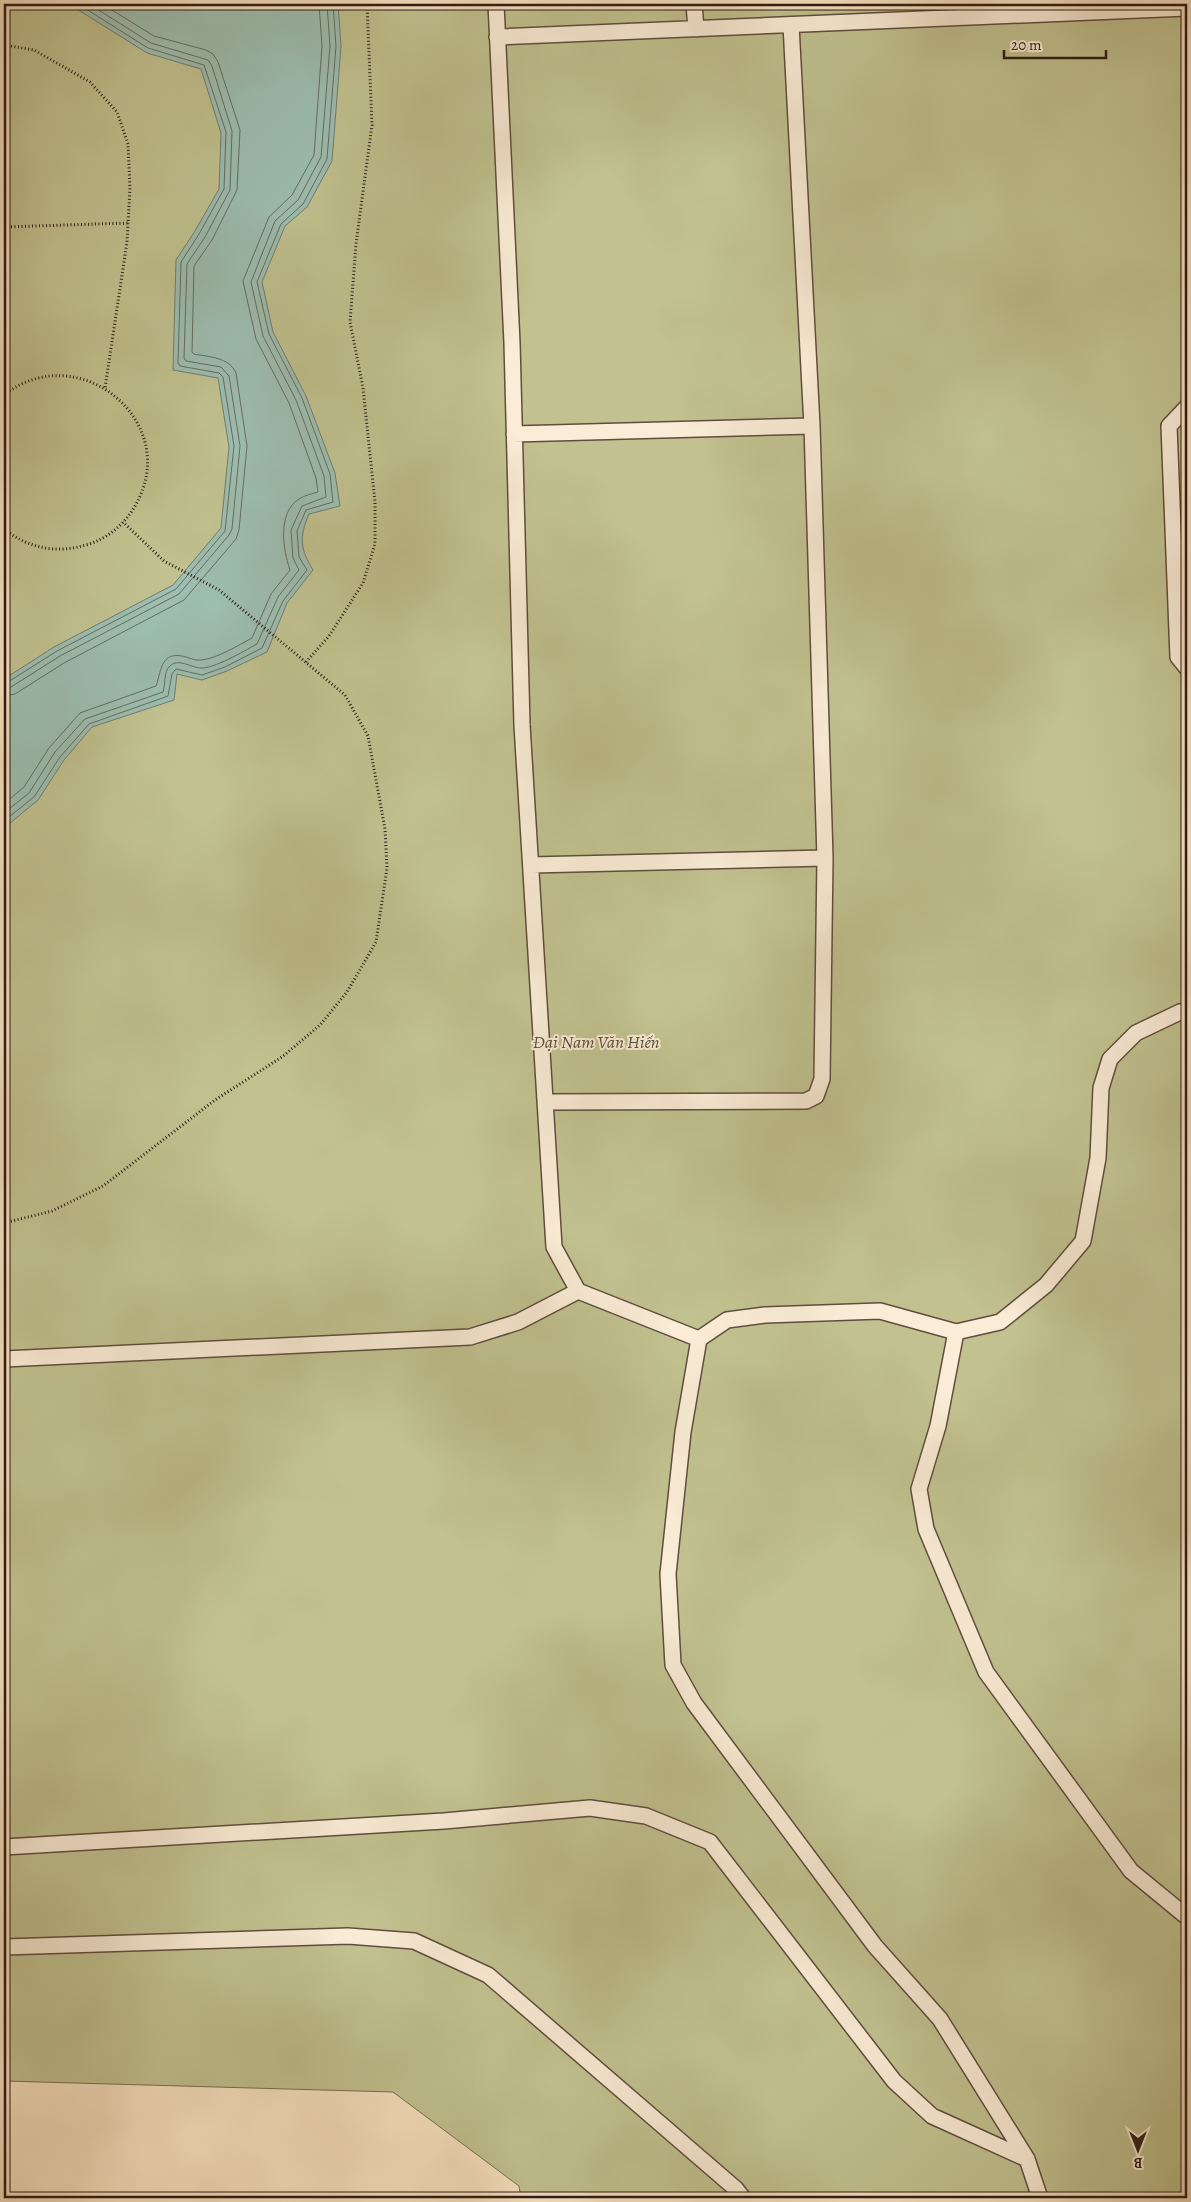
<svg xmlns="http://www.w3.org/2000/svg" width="1191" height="2202" viewBox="0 0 1191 2202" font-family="Alegreya,serif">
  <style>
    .green { fill: #c1c290; stroke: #776f52 }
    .water { fill: #9dbeb0; stroke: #707d72 }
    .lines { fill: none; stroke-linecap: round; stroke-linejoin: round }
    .shore { stroke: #656d62; stroke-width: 1 }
    .service-casing { stroke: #604d3f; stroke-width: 18 }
    .path { stroke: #2d1c14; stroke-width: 3; stroke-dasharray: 1 2.5; stroke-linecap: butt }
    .service { stroke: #faecd6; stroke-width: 15 }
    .labels { text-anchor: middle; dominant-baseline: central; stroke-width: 4; stroke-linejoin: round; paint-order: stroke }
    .park-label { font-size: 18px; font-style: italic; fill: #594e39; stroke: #faecd6 }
  </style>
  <rect width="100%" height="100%" fill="#f7e1c0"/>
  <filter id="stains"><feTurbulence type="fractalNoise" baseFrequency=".004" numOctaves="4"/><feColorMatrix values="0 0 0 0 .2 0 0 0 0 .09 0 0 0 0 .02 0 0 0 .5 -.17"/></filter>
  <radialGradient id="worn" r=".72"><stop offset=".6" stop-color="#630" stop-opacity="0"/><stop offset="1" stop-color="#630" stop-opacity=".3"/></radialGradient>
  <!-- green -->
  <path class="green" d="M4,4h1183v2194h-666l-2,-12 -126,-94 -389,-11z"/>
  <!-- water -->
  <path class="water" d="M69,4h269l3,42 -9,115 -25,46 -22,19 -23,56 11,50 33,64 29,77 5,33 -31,8c-10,23 -9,35 4,56l-26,33 -20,49 -40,19 -25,9 -25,-6 -3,26 -82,27 -28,33 -26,40 -34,28v-149l50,-32 119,-62 48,-57 8,-81 -11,-69 -45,-8 3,-110 19,-29 24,-42 2,-56 -20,-64 -54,-16z"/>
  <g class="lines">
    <!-- shore -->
    <path class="shore" d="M4,682h4l49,-31 119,-62 49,-58 9,-85 -11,-69 -4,-4 -39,-7 -2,-3 3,-101 18,-28 25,-45 2,-57 -22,-67 -56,-17 -70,-44
      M4,689l7,-2 49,-31 119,-62 50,-59 3,-6 8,-83 -11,-70 -8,-9 -35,-6 -2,-3 3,-94 18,-27 25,-47 2,-59 -20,-65 -4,-6 -57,-17 -62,-39
      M4,696l11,-2 49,-31 120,-63 52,-61 3,-9 8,-84 -11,-73c-7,-16 -27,-16 -42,-19l-2,-2 2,-86 18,-26 25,-50 3,-60 -22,-68 -5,-8 -7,-4 -52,-14 -52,-32
      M4,804l20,-17 25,-39 31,-35 76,-27c5,-13 4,-34 26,-30 6,1 13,5 19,4 15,-1 38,-15 51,-22l19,-44 19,-24c-7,-20 -13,-57 9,-71 6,-4 13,-5 19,-7l-2,-14 -27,-75 -33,-64 -13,-58 26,-64 23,-22 22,-40 8,-109 -3,-42
      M4,813l25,-20 26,-41 30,-33 78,-27c3,-8 0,-20 7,-26 8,-8 20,1 30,2 14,1 44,-17 57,-24l21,-47 21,-27 -6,-12 -2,-28 11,-24 24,-9 -2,-21 -28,-76 -33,-64 -12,-54 24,-61 23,-21 23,-43 9,-111 -3,-42
      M4,821l30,-24 26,-40 29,-33 79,-28 4,-22 4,-5 26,6 23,-8 37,-19 21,-47 24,-31 -8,-13 -2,-26 9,-21 27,-8 -3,-28 -28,-76 -33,-64 -12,-52 24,-58 22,-20 24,-45 9,-113 -3,-42"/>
    <defs>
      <path id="service" d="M496,4l16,339 10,382 32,522 24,44 121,48
        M694,4l2,25
        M497,37l690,-29
        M1187,407l-18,19 9,231 9,11
        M514,434l298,-8
        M531,865l294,-7
        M545,1102l261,-1 10,-5 6,-17 3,-221 -13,-432 -21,-401
        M956,1332l-18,94 -19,63 7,40 60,143 145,199 56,46
        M4,1359l466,-22 48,-15 60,-31
        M4,1847l440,-26 146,-13 56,8 64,26 184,239 38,35 95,43
        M4,1947l344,-11 66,5 74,34 248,214 7,9
        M1040,2198l-13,-39 -87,-140 -65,-73 -181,-243 -21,-38 -5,-91 15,-142 16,-93 28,-19 38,-5 115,-4 76,21 44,-10 46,-37 37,-44 15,-83 3,-70 9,-29 26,-26 44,-21 7,-1"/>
    </defs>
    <!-- service casing -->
    <use href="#service" class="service-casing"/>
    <!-- path -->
    <path class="path" d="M4,45l30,5 56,32 27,30 11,32 2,44 -3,54 -22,146
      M4,227l124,-4
      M4,395c75,-59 180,28 131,111 -11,19 -28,33 -49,39 -30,9 -58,3 -82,-16
      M306,662l23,-26 34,-53 12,-39v-42l-12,-114 -13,-66 6,-78 16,-119 -5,-121
      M4,1223l48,-12 51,-25 112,-86 67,-43 38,-32 27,-33 29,-50 11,-74 -2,-39 -17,-93 -23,-41 -126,-105 -55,-29 -41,-39"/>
    <!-- service -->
    <use href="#service" class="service"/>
  </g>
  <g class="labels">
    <!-- park labels -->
    <g class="park-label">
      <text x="596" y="1042">Đại Nam Văn Hiến</text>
    </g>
  </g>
  <!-- margin -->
  <rect width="1191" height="2202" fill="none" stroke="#f7e1c0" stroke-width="20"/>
  <rect x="5" y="5" width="1181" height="2192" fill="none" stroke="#2d1c14" stroke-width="2.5"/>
  <rect x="10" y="10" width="1171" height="2182" fill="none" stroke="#2d1c14"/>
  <!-- north arrow -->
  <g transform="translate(1138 2150) rotate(180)" stroke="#faecd6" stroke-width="4" paint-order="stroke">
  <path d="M0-4L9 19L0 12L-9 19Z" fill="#2d1c14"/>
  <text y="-8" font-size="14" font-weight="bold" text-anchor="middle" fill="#2d1c14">B</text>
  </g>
  <!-- scale -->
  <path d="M1004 50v8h102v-8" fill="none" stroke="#2d1c14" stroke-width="2.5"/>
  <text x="1011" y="50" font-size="15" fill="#2d1c14" stroke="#faecd6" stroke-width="4" paint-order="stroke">20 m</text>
  <rect width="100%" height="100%" filter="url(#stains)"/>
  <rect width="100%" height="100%" fill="url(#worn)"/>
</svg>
